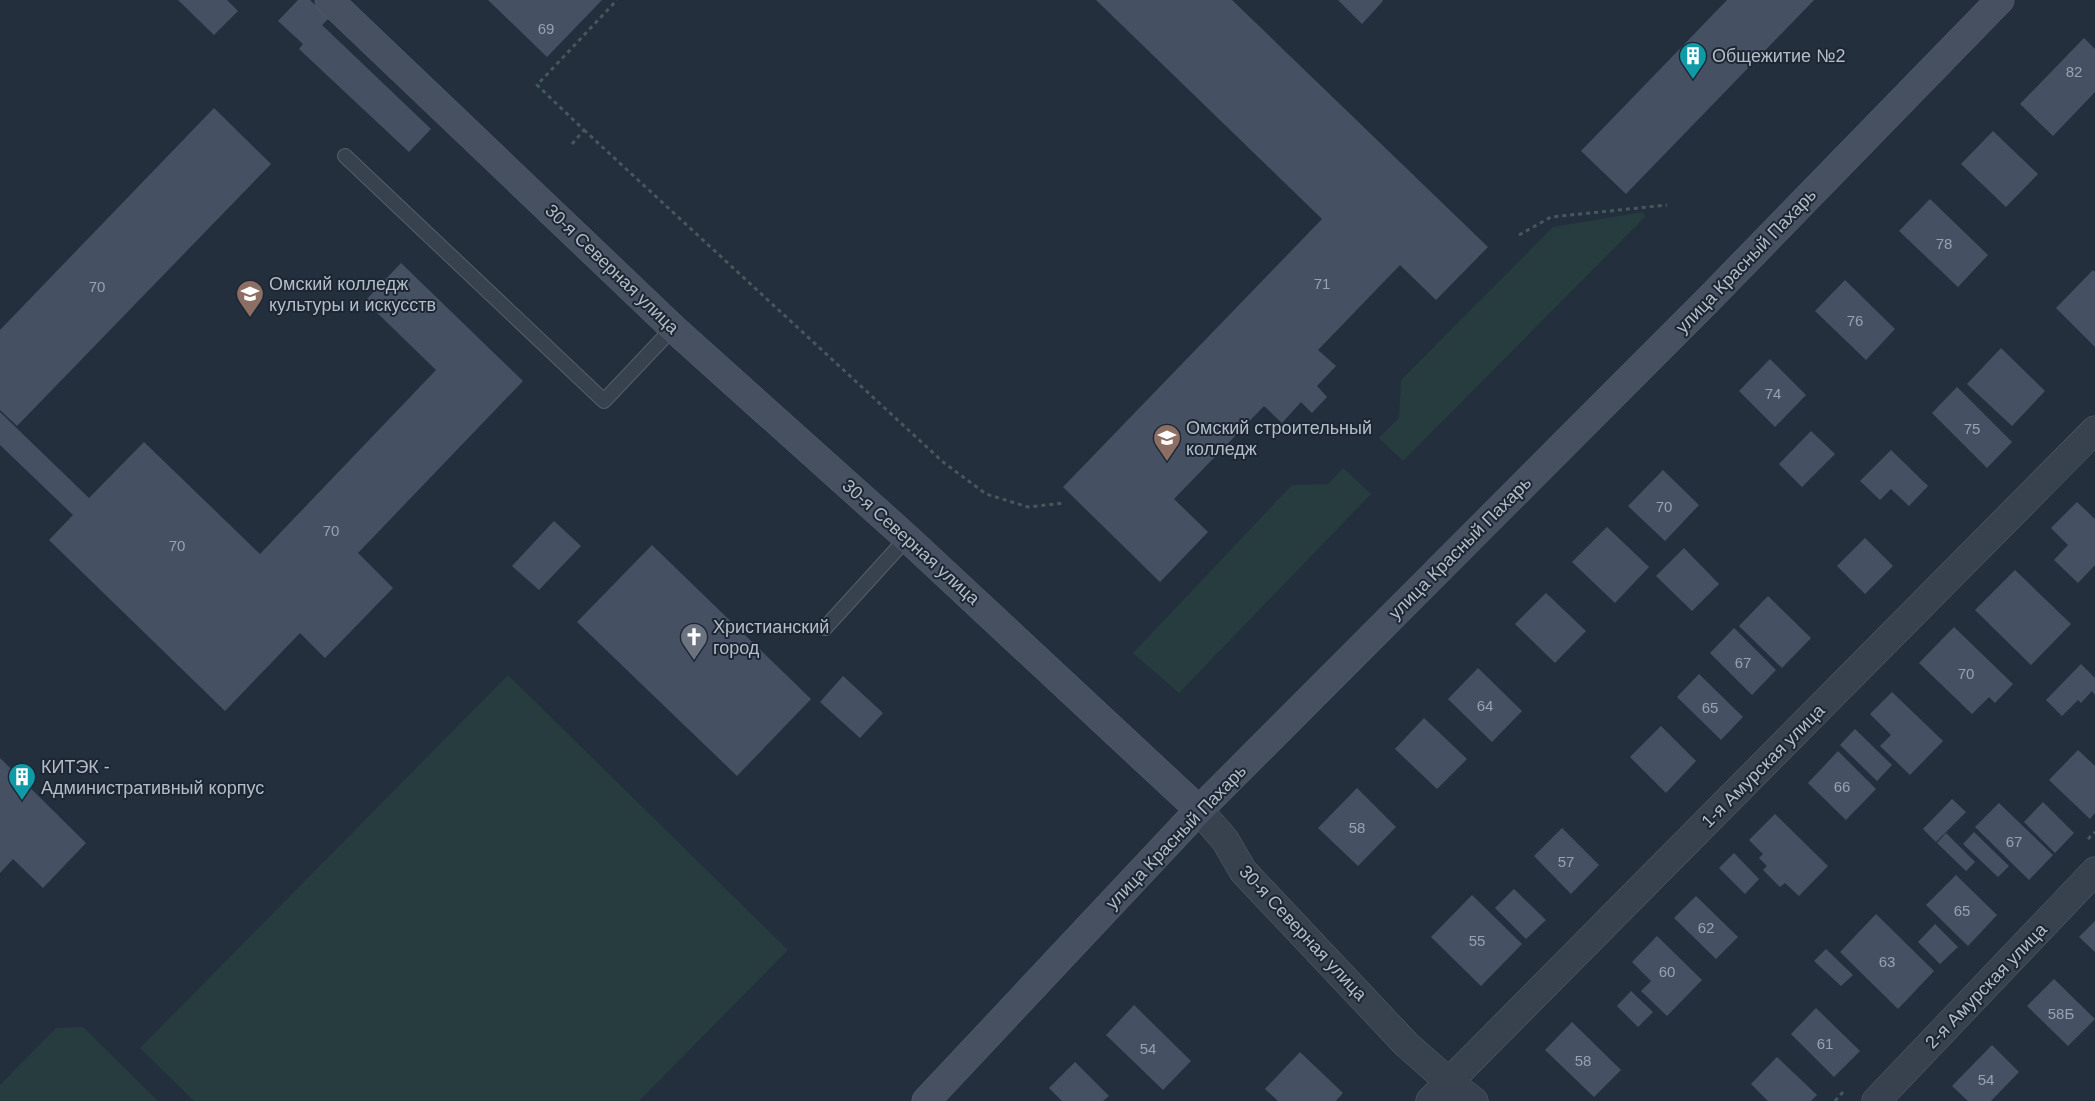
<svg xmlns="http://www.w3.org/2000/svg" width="2095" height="1101" viewBox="0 0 2095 1101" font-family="Arial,sans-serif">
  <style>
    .green { fill: #263c3f }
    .building { fill: #455162 }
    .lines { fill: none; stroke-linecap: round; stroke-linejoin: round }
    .lane-casing { stroke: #565f6c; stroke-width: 16 }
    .street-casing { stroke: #565f6c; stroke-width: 29 }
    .secondary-casing { stroke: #565f6c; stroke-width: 29 }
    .path { stroke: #44595c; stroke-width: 3; stroke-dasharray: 4 4; stroke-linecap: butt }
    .lane { stroke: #38414e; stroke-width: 14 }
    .street { stroke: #38414e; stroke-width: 28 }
    .secondary { stroke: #465061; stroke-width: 28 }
    .labels { text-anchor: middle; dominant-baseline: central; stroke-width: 4; stroke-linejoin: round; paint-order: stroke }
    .number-label { font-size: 15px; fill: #98a1af }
    .poi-label { font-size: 18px; fill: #b4bcc9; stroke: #1d2633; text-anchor: start }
    .street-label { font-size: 18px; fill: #b4bcc9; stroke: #1d2633 }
  </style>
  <rect width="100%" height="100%" fill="#242f3e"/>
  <!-- green -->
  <path class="green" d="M1643,212l2,5 -242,244 -24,-23 20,-20 2,-38 152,-153z
    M1343,468l28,26 -192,199 -46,-40 159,-168 36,-1z
    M508,675l280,275 -149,151h-445l-54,-53z
    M83,1027l75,74h-158v-16l56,-57z"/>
  <!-- building -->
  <path class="building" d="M178,0h49l11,11 -24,24z
    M298,0h12l19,18 -7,7 109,104 -22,23 -110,-103 4,-5 -25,-23z
    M488,0h114l-55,57z
    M1096,0h136l256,247 -52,53 -36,-35 -82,85 18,16 -19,20 10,11 -15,16 -11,-11 -19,21 -18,-17 -90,93 34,33 -48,50 -97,-95 259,-268z
    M1338,0h44l1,1 -21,23z
    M1727,0h87l-188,194 -45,-43z
    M2084,38l11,11v43l-42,44 -33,-32z
    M214,108l57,56 -254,262 -17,-16v-80z
    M1993,131l45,43 -32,33 -45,-43z
    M1930,199l58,56 -30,32 -59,-56z
    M401,263l122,118 -165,172 35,35 -68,70 -25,-25 -75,78 -176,-171 24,-25 -73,-70v-33l89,86 55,-56 116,112 176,-184 -71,-69z
    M2093,270l2,2v75l-39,-39z
    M1845,280l50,49 -29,31 -51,-49z
    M2001,348l44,43 -33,35 -45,-42z
    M1770,359l36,36 -31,32 -36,-36z
    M1957,387l55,55 -25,26 -55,-55z
    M1811,431l24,23 -33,33 -23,-23z
    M1891,450l37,36 -19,20 -18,-17 -11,11 -20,-19z
    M1663,470l36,35 -34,36 -37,-35z
    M2077,502l18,17v46l-17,18 -24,-23 14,-15 -17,-17z
    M554,521l27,25 -42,44 -27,-24z
    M1607,527l42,40 -34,36 -43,-41z
    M1865,538l28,28 -28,28 -28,-28z
    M652,545l159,154 -74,77 -160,-154z
    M1684,548l35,36 -27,27 -36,-35z
    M2015,570l56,54 -40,41 -56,-55z
    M1546,593l40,38 -31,32 -40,-39z
    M1768,596l43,42 -29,30 -43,-42z
    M1954,627l59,57 -18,19 -6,-6 -17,17 -53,-51z
    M1734,628l42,42 -24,25 -42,-42z
    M2081,664l14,14v17l-3,-4 -11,12 -3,-3 -16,16 -16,-16z
    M1478,668l44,43 -30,31 -44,-43z
    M1699,674l44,43 -22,23 -44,-43z
    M843,676l40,37 -23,25 -40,-36z
    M1892,692l51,49 -33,34 -30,-29 11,-11 -21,-21z
    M1424,718l43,41 -30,30 -42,-40z
    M1661,726l35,35 -30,32 -36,-36z
    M1855,729l37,36 -15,16 -37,-36z
    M2078,750l17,16v47l-5,6 -41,-39z
    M1838,751l38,38 -30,31 -38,-37z
    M0,758l86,85 -43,45 -30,-29 -13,14z
    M1357,788l39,39 -38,39 -40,-38z
    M1952,799l14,13 -30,30 -13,-13z
    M2043,802l31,31 -19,20 -31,-31z
    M1999,803l54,52 -24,25 -54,-53z
    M1775,814l53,52 -29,30 -14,-13 -5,4 -17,-17 4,-4 -8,-8 4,-4 -14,-14z
    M1562,828l37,37 -28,29 -37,-38z
    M1974,832l35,34 -11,11 -35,-33z
    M1946,833l29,29 -9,9 -29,-28z
    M1734,853l25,26 -14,15 -26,-26z
    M1956,875l41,40 -29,31 -42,-41z
    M1514,889l32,31 -20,19 -31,-31z
    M1472,895l50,49 -41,42 -50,-49z
    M1696,896l42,41 -22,22 -42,-41z
    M1876,914l58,57 -36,38 -58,-57z
    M2095,921v31l-16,-15z
    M1935,924l23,23 -18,17 -22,-22z
    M1657,936l45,44 -35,36 -26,-25 10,-10 -19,-19z
    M1826,949l27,26 -12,11 -27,-25z
    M2054,979l41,40 -27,27 -41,-40z
    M1631,991l22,21 -15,15 -21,-21z
    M1134,1005l57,56 -28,29 -57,-55z
    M1816,1008l44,43 -26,26 -43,-43z
    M1572,1022l49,48 -27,27 -49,-47z
    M1992,1045l27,27 -28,29h-23l-16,-15z
    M1300,1052l43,41 -7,8h-58l-13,-12z
    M1777,1057l40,38 -6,6h-43l-17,-17z
    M1075,1062l34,34 -6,5h-41l-13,-13z"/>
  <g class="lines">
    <defs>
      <path id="lane" d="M345,156l259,245 69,-73
        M825,628l82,-90"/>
      <path id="street" d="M1199,810l26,30 18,31 163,173 43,38 25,19
        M1430,1101l665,-671
        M1876,1101l219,-230"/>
      <path id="secondary" d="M329,0l344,328 234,210 292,272
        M926,1101l273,-291 508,-509 293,-301"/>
    </defs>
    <!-- lane casing -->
    <use href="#lane" class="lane-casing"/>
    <!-- street casing -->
    <use href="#street" class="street-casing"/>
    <!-- secondary casing -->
    <use href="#secondary" class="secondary-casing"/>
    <!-- path -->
    <path class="path" d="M584,130l359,332 43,32 42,13 36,-4
      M572,144l12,-14 -47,-45 80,-85
      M1519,235l32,-18 116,-12
      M2088,839l7,-7
      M1835,1101l9,-10"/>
    <!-- lane -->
    <use href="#lane" class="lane"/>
    <!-- street -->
    <use href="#street" class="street"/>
    <!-- secondary -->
    <use href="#secondary" class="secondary"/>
  </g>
  <!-- icons -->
  <defs>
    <symbol id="building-pin" viewBox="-11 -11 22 30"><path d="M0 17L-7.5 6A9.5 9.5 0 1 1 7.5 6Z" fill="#0f9aa8" stroke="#1d2633"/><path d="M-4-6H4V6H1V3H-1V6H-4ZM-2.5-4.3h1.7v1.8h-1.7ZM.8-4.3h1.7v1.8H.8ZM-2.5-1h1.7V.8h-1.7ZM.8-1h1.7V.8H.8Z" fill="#fff"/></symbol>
    <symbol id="university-pin" viewBox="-11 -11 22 30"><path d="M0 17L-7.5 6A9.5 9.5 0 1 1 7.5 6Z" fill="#8d6e63" stroke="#1d2633"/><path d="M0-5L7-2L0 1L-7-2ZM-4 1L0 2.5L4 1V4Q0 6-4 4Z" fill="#fff"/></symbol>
    <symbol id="church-pin" viewBox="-11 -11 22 30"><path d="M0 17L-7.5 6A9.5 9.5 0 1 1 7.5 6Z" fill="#6b7280" stroke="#1d2633"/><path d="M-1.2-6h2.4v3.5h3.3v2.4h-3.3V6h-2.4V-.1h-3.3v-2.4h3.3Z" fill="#fff"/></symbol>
  </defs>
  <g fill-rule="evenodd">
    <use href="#building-pin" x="1677" y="40" width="32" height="43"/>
    <use href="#university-pin" x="234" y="278" width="32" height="43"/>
    <use href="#university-pin" x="1151" y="422" width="32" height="43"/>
    <use href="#church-pin" x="678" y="621" width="32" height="43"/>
    <use href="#building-pin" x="6" y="761" width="32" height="43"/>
  </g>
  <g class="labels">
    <!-- number labels -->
    <g class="number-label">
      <text x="546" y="28">69</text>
      <text x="2074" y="71">82</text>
      <text x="1944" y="243">78</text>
      <text x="1322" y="283">71</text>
      <text x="97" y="286">70</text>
      <text x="1855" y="320">76</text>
      <text x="1773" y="393">74</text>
      <text x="1972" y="428">75</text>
      <text x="1664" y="506">70</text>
      <text x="331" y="530">70</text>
      <text x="177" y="545">70</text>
      <text x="1743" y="662">67</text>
      <text x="1966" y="673">70</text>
      <text x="1485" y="705">64</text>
      <text x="1710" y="707">65</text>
      <text x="1842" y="786">66</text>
      <text x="1357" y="827">58</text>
      <text x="2014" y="841">67</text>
      <text x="1566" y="861">57</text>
      <text x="1962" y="910">65</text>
      <text x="1706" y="927">62</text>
      <text x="1477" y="940">55</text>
      <text x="1887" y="961">63</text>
      <text x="1667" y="971">60</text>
      <text x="2061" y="1013">58Б</text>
      <text x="1825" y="1043">61</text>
      <text x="1148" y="1048">54</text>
      <text x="1583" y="1060">58</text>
      <text x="1986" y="1079">54</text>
    </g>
    <!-- poi labels -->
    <g class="poi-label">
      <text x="1712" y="56">Общежитие №2</text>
      <text x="269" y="284">Омский колледж<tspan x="269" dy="21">культуры и искусств</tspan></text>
      <text x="1186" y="428">Омский строительный<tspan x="1186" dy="21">колледж</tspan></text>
      <text x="713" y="627">Христианский<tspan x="713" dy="21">город</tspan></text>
      <text x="41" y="767">КИТЭК -<tspan x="41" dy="21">Административный корпус</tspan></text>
    </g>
    <!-- street labels -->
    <g class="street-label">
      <text transform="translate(1746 261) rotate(-46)">улица Красный Пахарь</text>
      <text transform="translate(612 269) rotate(44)">30-я Северная улица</text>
      <text transform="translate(911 542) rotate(42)">30-я Северная улица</text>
      <text transform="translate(1460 548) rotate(-45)">улица Красный Пахарь</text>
      <text transform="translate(1763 766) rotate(-45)">1-я Амурская улица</text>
      <text transform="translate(1176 837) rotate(-46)">улица Красный Пахарь</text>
      <text transform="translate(1303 933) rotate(47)">30-я Северная улица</text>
      <text transform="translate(1986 986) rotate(-46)">2-я Амурская улица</text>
    </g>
  </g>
</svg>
